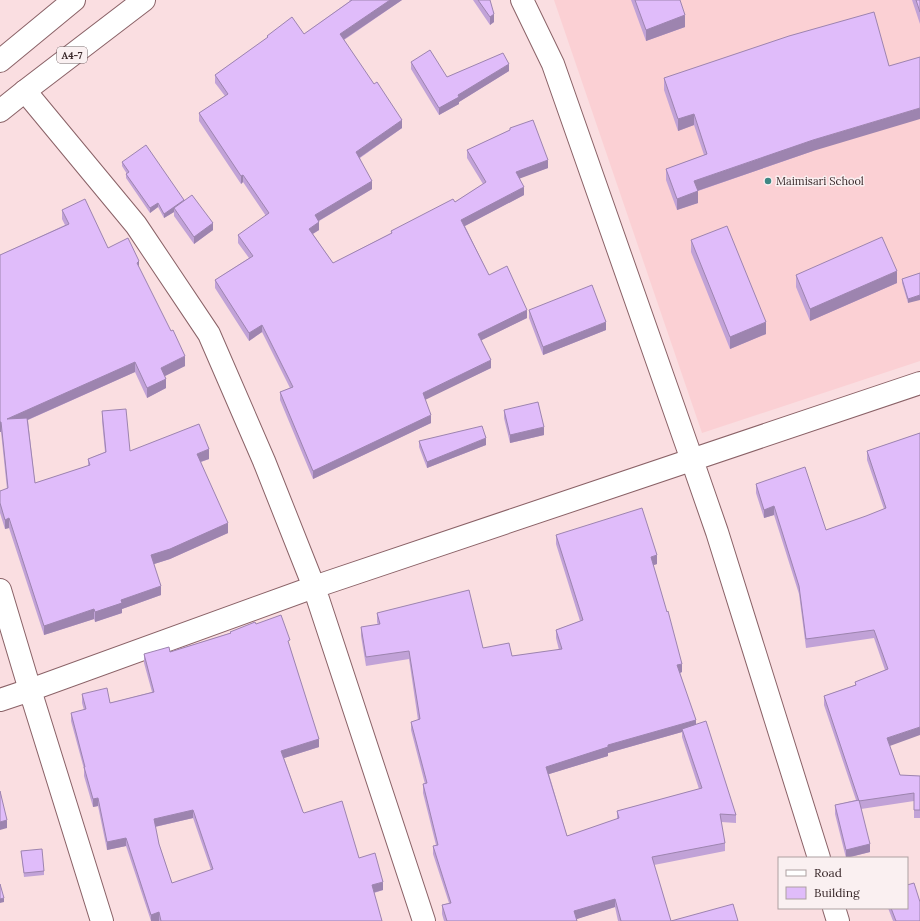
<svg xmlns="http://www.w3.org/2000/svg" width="920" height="921" viewBox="0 0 920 921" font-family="Lora,serif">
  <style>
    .built { fill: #fbd0d4 }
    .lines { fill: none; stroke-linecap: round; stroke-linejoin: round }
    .minor-casing { stroke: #8a6267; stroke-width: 24 }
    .highway-casing { stroke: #8a6267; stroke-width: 24 }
    .minor { stroke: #fff; stroke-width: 22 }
    .highway { stroke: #fff; stroke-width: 22 }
    .wall { fill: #c1a2d7; fill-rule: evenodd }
    .shaded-wall { fill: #9d84af }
    .building { fill: #e0bcfa; stroke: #9d84af; fill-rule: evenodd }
    .poi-dot { fill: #3f8784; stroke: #faf0f1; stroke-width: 1.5 }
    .labels { text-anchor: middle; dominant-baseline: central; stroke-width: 3; stroke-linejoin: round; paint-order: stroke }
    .shield { fill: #faf0f1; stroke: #736466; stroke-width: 1 }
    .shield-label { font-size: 10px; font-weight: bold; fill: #39282a }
    .poi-label { font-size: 11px; fill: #39282a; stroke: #faf0f1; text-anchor: start }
  </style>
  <rect width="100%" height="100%" fill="#fadee1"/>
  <!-- built -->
  <path class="built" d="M554,0h366v361l-218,72z"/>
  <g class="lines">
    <defs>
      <path id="minor" d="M522,0l31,64 139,396 25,72 102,326
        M25,91l111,134 73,109 55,127 50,126 110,334
        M0,590l30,100 72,231
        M0,700l30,-10 284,-103 606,-204
        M834,908l4,13"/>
      <path id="highway" d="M0,61l74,-61
        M0,111l25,-20 119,-91"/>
    </defs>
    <!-- minor casing -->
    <use href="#minor" class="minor-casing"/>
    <!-- highway casing -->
    <use href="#highway" class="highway-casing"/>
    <!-- minor -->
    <use href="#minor" class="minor"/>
    <!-- highway -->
    <use href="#highway" class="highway"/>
  </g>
  <!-- wall -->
  <path class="wall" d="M349,0h53l-58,40 58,88 -42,30 12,31 -53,32v9l-6,4 20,29 58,-30v-2l64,-29 28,-18 -16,-26v-8l43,-20v-2l38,40 -29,10 5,17 -59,31 24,49 38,43 -46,22 10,28 -66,31 6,24 -118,56 -33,-79v-8l10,-4 -28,-56 -13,9 -34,-53v-8l34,-22 -11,-15v-8l28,-19 -23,-34 -2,2 -42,-63v-8l26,-17 -10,-13v-8l52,-37v-2l37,-2 46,-33z
    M473,0h17l4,22 -4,3z
    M631,0h49l5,27 -39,14z
    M912,0h8v24z
    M411,62l36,15 62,-6 -50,31v2l-20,11 -28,-46z
    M889,66l-76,85 -115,40v12l-21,7 -11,-30v-11l38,-14 -10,-30 -16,6 -14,-41v-12z
    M122,162l62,38 29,30 -19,14 -20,-28v-4l-10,6 -6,-11 -8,6 -24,-35v-4h1l-5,-8z
    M62,210l46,38 31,20 46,98 -20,10 1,12 -19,10 -12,-26 -107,48 7,63 53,-17v-7l17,-7 -3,-31v-10l28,40 79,8 -8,3 27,71 -58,26 -16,5 7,31 -39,14v4l-27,9 -1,-3 -50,16 -35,-107 -4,1 -5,-16v-22l7,-2 -6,-57 -1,-177 65,-30 -3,-6z
    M691,240l75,94 -36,15 -39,-97z
    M920,273l-12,30 -6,-20v-4z
    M796,275l101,8 -87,38 -14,-34z
    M529,310l77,20 -63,25 -14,-37z
    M504,410l40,25 -34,8 -6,-25z
    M920,433l-30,313 10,29 20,1v42h-6v-17l-53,8 9,43 -24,6 -11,-44v-9l21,-5 -32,-95v-9l31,-11v-3l30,-12 -11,-32 -68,10 -7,-54 -25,-79 -10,3 -8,-25v-9l70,46 40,-13 18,-8 -17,-49v-9z
    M419,441l67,4 -59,23 -8,-21z
    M556,535l101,29 -4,1 29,107 -2,1 16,51 40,91v8l-15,-1 4,21v8l-71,14 17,56h67h-120l-3,-14 -39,12 1,2h-133l-2,-7v-9l7,-2 -16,-49v-8l3,-1 -13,-52v-9h2l-14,-54v-8l7,-2 -9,-61 -43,7 -5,-30v-9l17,-2 -1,-3v-9l106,35 29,8 47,-6 -3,-12v-8l24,-9 -24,-77zM682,732v5l17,52 -82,22v8l-50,17 -18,-62 59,-18v-3z
    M256,624l34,23 29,100 -35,11 19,54 56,46 24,32 -9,3 8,28h-231l-25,-75 -19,4 -9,-44 -5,1 -9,-31v-7l-13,-48v-8l13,-3 -2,-7v-9l28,9 42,-11 -8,-29v-9l26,-2 60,-19v-1zM193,818l18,52 -39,13 -13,-39 -4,-17z
    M21,851l23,20v4l-20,2z
    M888,908h19l13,13h-27z"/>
  <!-- shaded-wall -->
  <path class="shaded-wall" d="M390,0h12l-62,42v-8z
    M494,14v8l-4,3v-8z
    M685,15v12l-39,14v-11z
    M509,64v7l-50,31v2l-20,11v-7l19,-13z
    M920,108v11l-107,32 -119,41v-11l119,-41z
    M694,114v11l-16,6v-12z
    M402,120v8l-46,32v-8z
    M548,160v8l-32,12v-8z
    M243,175v7l-2,2v-8z
    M372,181v8l-57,34v-8z
    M524,187v8l-63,33v-8z
    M698,191v12l-21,7v-11z
    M184,200l-10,8v4l-10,6v-4z
    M158,203v4l-8,6v-5z
    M319,222v8l-10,6v-7z
    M213,223v7l-19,14v-7z
    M139,261v10l-2,-8z
    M897,271v12l-87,38v-12z
    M920,295v5l-12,3v-4z
    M527,310v8l-49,24v-8z
    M606,322v8l-63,25v-8z
    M766,322v12l-36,15v-12z
    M262,325v7l-13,9v-8z
    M185,356v10l-24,12v-10z
    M491,360v8l-68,33v-8z
    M135,362v10l-128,57v-10z
    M166,379v9l-19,10v-10z
    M431,415v8l-118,56v-8z
    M0,422h1v10h-1z
    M544,427v8l-34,8v-8z
    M486,438v7l-59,23v-6z
    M209,449v10l-12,4v-9z
    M774,506v9l-10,3v-8z
    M9,518v10l-4,1v-9z
    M228,523v10l-58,26 -19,6v-10z
    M657,555v9l-6,2v-9z
    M161,586v9l-39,14v4l-27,9v-10l26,-12z
    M94,609v10l-50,16v-9z
    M682,664v8l-5,2v-9z
    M696,720v8l-14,1v3l-74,21v3l-62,19v-8l62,-22z
    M920,727v8l-33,12v-9z
    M319,739v8l-38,12v-8z
    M98,798v8l-5,1v-8z
    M193,810v8l-39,9v-8z
    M7,820v8l-7,2v-8z
    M126,838v8l-19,4v-8z
    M870,844v8l-24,6v-8z
    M383,882v8l-11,3v-8z
    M4,898v4l-4,1v-4z
    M615,899v8l-41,13v-9z
    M159,912v9h-8v-6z"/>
  <!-- building -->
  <path class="building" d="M352,0h38l-50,34 34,50 3,-2 25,38 -46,32 16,29 -57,34 4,7 -10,7 24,34 59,-30 -1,-2 62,-32 2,3 31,-20 -19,-32 43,-20v-2l23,-8 15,40 -32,12 8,15 -63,33 28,55 18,-9 20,44 -49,24 13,26 -68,33 8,22 -118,56 -33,-79 13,-5 -31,-62 -13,8 -34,-53 38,-24 -15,-21 31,-22 -26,-38 -2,1 -42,-63 29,-19 -13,-19 53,-38 -1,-1 25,-19 12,17z
    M478,0h12l4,14 -4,3z
    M635,0h45l5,15 -39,15z
    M916,0h4v12z
    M874,12l15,54 31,-9v51l-107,32 -119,41 4,10 -21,8 -11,-30 41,-15 -13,-40 -16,5 -14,-41 125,-42z
    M430,50l17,27 56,-24 6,11 -51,31 1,2 -20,11 -28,-46z
    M146,145l38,55 -20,14 -6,-11 -8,5 -24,-34 3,-2 -7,-10z
    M192,195l21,28 -19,14 -20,-29z
    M85,199l23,49 20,-10 11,23 -2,2 34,68 2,-1 12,26 -24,12 5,11 -19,9 -12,-26 -128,57 20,-1 8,65 55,-18 -2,-6 18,-7 -4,-41 24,-2 4,42 69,-27 10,25 -12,5 31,69 -58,26 -19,6 10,31 -40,14 1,3 -27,9 -1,-3 -50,17 -35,-108 -4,2 -5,-17v-12l8,-3 -7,-66h-1v-167l69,-31 -7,-14z
    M727,226l39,96 -36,15 -39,-97z
    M882,237l15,34 -87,38 -14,-34z
    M920,273v22l-12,4 -6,-20z
    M592,285l14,37 -63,25 -14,-37z
    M538,402l6,25 -34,8 -6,-25z
    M482,426l4,12 -59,24 -8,-21z
    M920,433v294l-33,11 13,37 20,1v34h-6v-17l-55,8 -35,-105 32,-11 -1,-3 33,-13 -14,-39 -68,9 -7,-53 -25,-80 -10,4 -8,-26 49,-17 21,63 40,-14 20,-8 -19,-57z
    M642,508l15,47 -6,2 16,55 1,-1 14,53 -5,1 19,55 -88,25v2l-62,20 21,69 52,-18 -2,-7 85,-23 -20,-59 24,-8 30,94 -16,-1 5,29 -73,14 19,64 62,-17 5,17h-117l-6,-22 -41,12 3,10h-130l-5,-16 9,-2 -18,-57 5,-1 -15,-61 4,-1 -16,-61 9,-3 -11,-68 -43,6 -5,-30 19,-3 -3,-11 92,-23 14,58 26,-5 3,13 50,-7 -6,-19 27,-10 -27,-85z
    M281,615l9,25 -2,1 31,98 -38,12 22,61 1,1 38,-12 17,57 16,-5 8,29 -11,3 10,36h-221l-2,-9 -8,3 -25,-77 -19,4 -9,-44 -5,1 -9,-32h1l-14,-54 15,-4 -4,-15 25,-6 3,15 44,-11 -10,-38 25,-7 1,5 61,-19 -1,-1 25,-10 1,2zM193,810l20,59 -41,14 -13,-39 -5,-25z
    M0,791l7,29 -7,2z
    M859,800l11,44 -24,6 -11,-45z
    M42,849l2,22 -20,2 -3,-22z
    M914,883l6,19v19h-24l-5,-13h16v-23z
    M0,884l4,14 -4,1z"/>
  <!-- markers -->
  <circle class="poi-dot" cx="768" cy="181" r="4"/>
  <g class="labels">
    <!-- shield labels -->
    <rect class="shield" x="57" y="47" width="30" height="16" rx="3"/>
    <g class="shield-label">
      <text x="72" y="55">A4-7</text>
    </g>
    <!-- poi labels -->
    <g class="poi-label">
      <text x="776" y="181">Maimisari School</text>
    </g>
  </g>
  <!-- legend -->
  <rect x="778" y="857" width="130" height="52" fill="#faf0f1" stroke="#ada0a1"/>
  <rect x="786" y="870" width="20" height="6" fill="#ffffff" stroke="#ada0a1"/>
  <text x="814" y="877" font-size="12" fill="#39282a">Road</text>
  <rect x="786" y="887" width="20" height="12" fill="#e0bcfa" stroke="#ada0a1"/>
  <text x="814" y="897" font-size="12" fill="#39282a">Building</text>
</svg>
